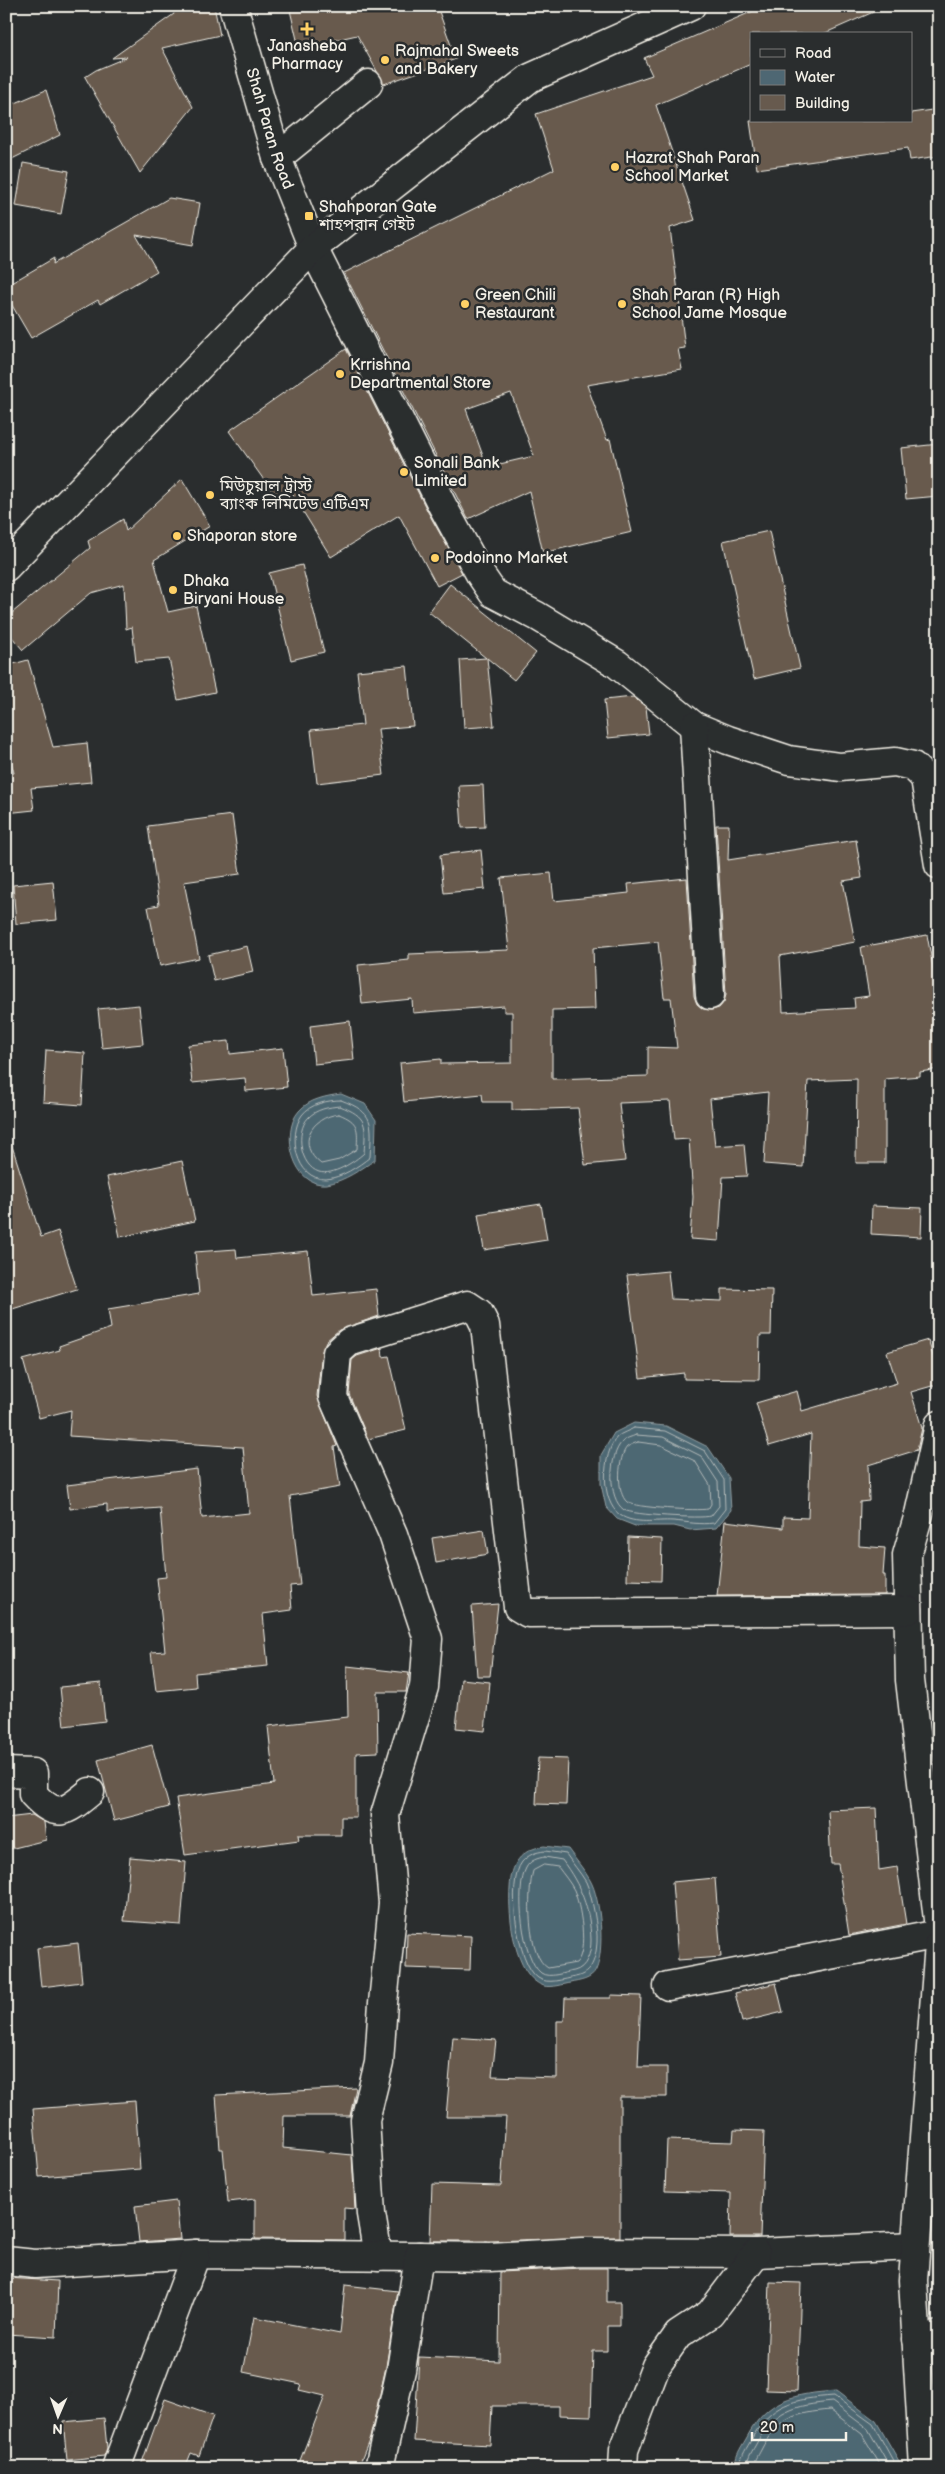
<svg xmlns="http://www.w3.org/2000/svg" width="945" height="2474" viewBox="0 0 945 2474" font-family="'Balsamiq Sans','Noto Sans Bengali',sans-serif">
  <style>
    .water { fill: #4e6773; stroke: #909ea2 }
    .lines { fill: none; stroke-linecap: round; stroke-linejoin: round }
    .shore { stroke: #b2bab9; stroke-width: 1 }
    .building { fill: #675a4e; stroke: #f4f1e8; fill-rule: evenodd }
    .street-casing { stroke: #f4f1e8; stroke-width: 31 }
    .highway-casing { stroke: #f4f1e8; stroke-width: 31 }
    .street { stroke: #2a2d2e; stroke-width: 28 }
    .highway { stroke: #2a2d2e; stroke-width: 28 }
    .poi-dot { fill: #ffd166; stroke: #2a2d2e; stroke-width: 2 }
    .labels { text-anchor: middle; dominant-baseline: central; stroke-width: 5; stroke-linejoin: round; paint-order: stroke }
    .poi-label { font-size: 16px; fill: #f4f1e8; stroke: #2a2d2e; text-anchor: start }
    .street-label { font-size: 16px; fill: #f4f1e8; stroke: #2a2d2e }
  </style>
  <rect width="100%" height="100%" fill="#2a2d2e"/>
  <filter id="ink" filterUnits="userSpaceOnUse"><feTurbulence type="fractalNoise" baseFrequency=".02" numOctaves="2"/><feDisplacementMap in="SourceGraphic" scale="10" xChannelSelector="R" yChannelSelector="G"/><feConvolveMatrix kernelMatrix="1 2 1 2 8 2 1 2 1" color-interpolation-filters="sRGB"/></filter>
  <g filter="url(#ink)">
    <!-- water -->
    <path class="water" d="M341,1094l24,10 11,16 -1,40c-14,9 -30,21 -48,24 -34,4 -47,-52 -28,-73 10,-12 28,-15 42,-17z
      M634,1423l32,3 42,21 21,31 2,32 -15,18 -26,2 -16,-4h-39l-18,-7 -11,-12 -5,-23v-29l13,-22z
      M544,1846l24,3c7,10 16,20 22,31 11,19 15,70 6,90 -4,10 -17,11 -26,13 -7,1 -19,5 -26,3 -30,-9 -36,-71 -34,-98 1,-24 10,-38 34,-42z
      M836,2391l40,30 27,47h-168c0,-12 5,-19 11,-29 21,-41 48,-45 90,-48z"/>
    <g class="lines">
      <!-- shore -->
      <path class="shore" d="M341,1100c34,13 31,22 29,57 -11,9 -29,21 -44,22 -31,1 -38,-45 -24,-64 8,-11 26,-15 39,-15z
        M340,1106c28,11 26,18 24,47 -10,9 -31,23 -45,19 -19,-6 -24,-40 -11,-54 8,-9 21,-11 32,-12z
        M339,1114c20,8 19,14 18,35l-18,11 -18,4c-25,-19 -11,-47 18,-50z
        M634,1428l31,3 40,20 19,29 1,29 -11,14c-15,2 -27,-1 -41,-2 -17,-1 -38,4 -53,-6 -20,-14 -18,-61 -3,-78 4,-4 12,-6 17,-9z
        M636,1435l27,2 38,19 17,26 1,24 -8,10c-10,3 -79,-1 -87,-6 -17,-12 -15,-55 -2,-68 3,-4 10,-5 14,-7z
        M638,1442l23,3 34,16 15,24 1,19 -3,5c-10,2 -74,-1 -81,-7 -11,-9 -9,-45 0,-55 3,-2 8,-4 11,-5z
        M545,1851l21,3c6,9 14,18 20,28 6,13 12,46 11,60 -1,16 -5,32 -22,35 -12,2 -27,8 -37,1 -21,-14 -32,-96 -16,-116 6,-7 13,-10 23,-11z
        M545,1857l17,3c19,26 28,48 29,80 0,13 -4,28 -17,31 -9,1 -25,8 -33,2 -19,-14 -26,-85 -15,-105 4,-8 12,-10 19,-11z
        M544,1865l14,2c5,7 12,15 16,23 6,14 15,61 2,73l-28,5c-21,-12 -21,-76 -15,-97z
        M740,2468c0,-10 5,-17 10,-26 20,-39 43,-43 84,-46l39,28 24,44
        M747,2468c0,-9 4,-15 8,-22 18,-35 40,-41 77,-44l36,27 22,39
        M754,2468c0,-7 4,-12 7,-18 16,-32 35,-37 69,-40l32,24 20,34"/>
    </g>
    <!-- building -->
    <path class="building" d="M172,6h42l6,29 -58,13 31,59 -53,66 -55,-96 11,-7 31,-13 -15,1 62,-44z
      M289,6h148l19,53 -72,25 -27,-49 -58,13z
      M765,6h122l-64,28h-72v30l-95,41 39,115 -25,8 15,120 -7,1 4,20 -95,16 20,55 3,-1 22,93 -89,21 -14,-62 -61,28 -124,-246 210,-104 -18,-55 116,-39 -8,-17zM511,393l23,63 -47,11 -21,-58z
      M46,90l14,45 -54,27v-55z
      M939,109v47l-29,4 -2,-12 -151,21 -7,-48h161v-8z
      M23,163l46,8 -8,43 -45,-8z
      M169,198l31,5 -7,42 -57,-10 21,36 -57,33 -2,-4 -67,38 -25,-43v-9l48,-28 -1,6z
      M346,349l82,163 34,61 -25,13 -38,-71 -68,42 -40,-65 -12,9 -50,-70z
      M939,444v52l-33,3 -5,-51z
      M182,479l28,47 -56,34 14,52 28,-6 19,86 -37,8 -9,-41 -33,3 -4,-35 -6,2 -2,-45 -33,9 -68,57 -17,-20v-12l84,-70 -2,-7 35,-22 3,12z
      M769,531l31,137 -46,11 -31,-138z
      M302,565l22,87 -33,8 -22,-87z
      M450,584l86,69 -22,27 -27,-22 7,68 -30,2 -4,-68 26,-2 -57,-46z
      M28,660l25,87 34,-4 4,39 -60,6 3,22 -28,3v-39l8,-1 -8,-29v-78z
      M407,666l6,60 -35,3 6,46 -67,8 -6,-53 52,-5 -6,-54z
      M633,697l13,10 3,27 -41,4 -4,-38z
      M483,785l2,42 -23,1 -3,-42z
      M232,815l8,59 -56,8 15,76 -39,8 -12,-59 11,-2 -11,-79z
      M716,825h13l-1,35 128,-20 6,38 -19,3 12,61 -75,14 3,56 72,-4 -1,-10 15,-2 -8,-49 66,-12 9,48 3,-1v87l-19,3v4l-35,3v84h-29l1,-84 -49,2 -5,86 -39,-3 4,-72 -58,7 5,47 29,-2 3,32 -24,1 -4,64 -29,-2 3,-42 -4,-58 -15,1 -4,-39 -51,2 6,58 -40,4 -7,-57 -66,2v-8h-29l-1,-8 -78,8 -4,-39 41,-4v5l71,-1v-51h-8v-6l-91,7 -1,-14 -50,5 -4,-39 51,-5v-6l100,-4 -8,-72 50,-5 3,28 75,-8 -1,-9 59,-6 7,118 3,8 6,5 8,1 8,-2 5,-6 2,-8zM658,942l6,56h7l6,50 -29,-1v29l-96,3v-69l43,-1 -2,-61z
      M481,850l4,39 -41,4 -4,-38z
      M53,881l4,39 -41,4 -3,-39z
      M247,946l6,26 -39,9 -6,-26z
      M139,1005l4,39 -41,4 -4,-39z
      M350,1021l4,39 -40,4 -4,-38z
      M229,1041l1,13 53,-6 4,39 -41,4 -1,-13 -53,5 -4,-38z
      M46,1050l39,3 -3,52 -39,-3z
      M12,1146l29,91 17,-6 19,58 -71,22v-164z
      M182,1161l13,60 -75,16 -13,-60z
      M541,1204l6,36 -63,10 -6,-36z
      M872,1206l50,2 -1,29 -50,-3z
      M236,1249l1,9 71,-7 5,45 63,-7 3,27 -40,14 -13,11 -4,10 -5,45 20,50 -3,1 6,40 -50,9 10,89 -10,1 2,24 -29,4 5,52 -73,7 1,14 -40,4 -5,-39 14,-1 -8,-73 9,-1 -6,-69 -53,4v-8l-37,5 -3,-24 130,-16 5,49 47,-5 -6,-66 -174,-11 2,-26 -32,8 -16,-58 37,-10 -1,-4 52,-18 -3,-19 91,-15 -4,-42z
      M668,1271l3,28 51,2v-12l50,1 -1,45h-11l-1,45 -75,-1v-6l-44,5 -13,-103z
      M928,1340l11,35v9l-28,8 11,36 -5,22 -49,15 1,36 -9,1 -1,44 26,2 -2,27h2v20l-168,1 8,-75 58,7v-11l25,1 3,-84 -42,12 -13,-43 41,-12 5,20 95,-28 -10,-31z
      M382,1348l1,9 6,-1 17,74 -38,9 -19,-45 3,-34 5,-4z
      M484,1530l4,24 -52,9 -4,-25z
      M628,1537l34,2 -1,42 -34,-1z
      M498,1604l-8,72h-13l-5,-70z
      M347,1666l62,7 -3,19h-29l1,60 -22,1v64h-15v18h-43l1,5 -114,15 -9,-57 98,-14 -6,-58 80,-9z
      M461,1679l29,3 -5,49 -29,-3z
      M101,1683l4,38 -41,5 -4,-39z
      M152,1745l17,62 -55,14 -16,-61z
      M538,1758l30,1 -2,46 -30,-1z
      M876,1808l3,62 18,-3 9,57 -57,11 -11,-71h-7l-3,-54z
      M32,1815l12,7 2,18 -40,10v-32z
      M130,1857l56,5 -5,63 -57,-4z
      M715,1878l6,79 -43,3 -6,-78z
      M407,1933l64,3 -1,34 -64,-2z
      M78,1943l4,39 -41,5 -4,-39z
      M776,1983l7,29 -41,10 -7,-29z
      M611,1995l30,1 -3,71h29v30h-47v140l-130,4h-60l2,-57 69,2 5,-69h-60l7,-80 43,3 -4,36 65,2v-57h7l1,-23h46z
      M356,2088l-6,28h-66l-1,32 69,7 3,54 -11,-1v32l-89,-1v-40l-27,3 -5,-53h-3l-4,-54z
      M135,2101l5,68 -101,8 -6,-68z
      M734,2130l30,1 -4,106h-30l1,-44 -66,-2 2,-51 66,2z
      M176,2201l4,38 -41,3 -4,-36z
      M582,2268h25v34h13v24h-13v25h-14l-2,65 -32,-1v-9h-67l-2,39 -76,-4 5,-84 80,4 1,-89z
      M6,2278l52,3 -2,56 -50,-3z
      M770,2282l31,1 -4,108 -31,-1z
      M345,2285l53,6 -12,76 -16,71 -12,30h-61l28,-72 -26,-6 2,-6 -58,-12 11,-55 86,17z
      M165,2399l48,17 -14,40 -8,-3 -6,15h-45z
      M104,2418l3,30 -3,8 -37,4 -4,-38z"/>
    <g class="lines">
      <defs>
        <g id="street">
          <path id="s1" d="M233,6l44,152 36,90 129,257 38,69 13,19 44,23 80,48 77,62 34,14 61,20 51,7 55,-5 18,4 12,12 14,87"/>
          <path d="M277,158l91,-74"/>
          <path d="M694,726l16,269"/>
          <path d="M939,1425l-20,89 -12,41 3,125 29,248"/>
          <path d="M6,1772l27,1v21c24,26 33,18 57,-2"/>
          <path d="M668,1986l271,-52"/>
          <path d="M378,2256l-7,-42 -6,-94 14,-57 4,-60 10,-100 -8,-88 39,-128 4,-48 -35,-105 -60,-137 4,-44 12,-11 118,-37 12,8 6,12 33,282 10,6 380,-3"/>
          <path d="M6,2261l29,3 161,-10 223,2"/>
          <path d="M916,2339l23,-4"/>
          <path d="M116,2468l80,-214"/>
          <path d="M379,2468l22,-98 18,-114 71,1 92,-5 174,1 159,-7"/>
          <path d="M623,2468l1,-18 32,-84 22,-31 32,-21 46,-61"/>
          <path d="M924,2468l-11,-188 26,-336"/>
        </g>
        <path id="highway" d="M6,567l307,-319 217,-170 161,-72"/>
      </defs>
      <!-- street casing -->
      <use href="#street" class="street-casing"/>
      <!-- highway casing -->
      <use href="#highway" class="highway-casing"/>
      <!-- street -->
      <use href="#street" class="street"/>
      <!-- highway -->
      <use href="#highway" class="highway"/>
    </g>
  </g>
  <!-- markers -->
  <g class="poi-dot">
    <path d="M304.5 21.5h5v5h5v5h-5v5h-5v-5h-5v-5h5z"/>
    <circle cx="385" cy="60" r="5"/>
    <circle cx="615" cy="167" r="5"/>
    <rect x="304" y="211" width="10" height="10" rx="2.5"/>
    <circle cx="465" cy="304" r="5"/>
    <circle cx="622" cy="304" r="5"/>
    <circle cx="340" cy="374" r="5"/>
    <circle cx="404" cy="472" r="5"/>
    <circle cx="210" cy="495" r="5"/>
    <circle cx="177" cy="536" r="5"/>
    <circle cx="435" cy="558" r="5"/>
    <circle cx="173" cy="590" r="5"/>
  </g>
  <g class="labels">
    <!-- poi labels -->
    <g class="poi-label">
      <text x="307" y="46" text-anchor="middle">Janasheba<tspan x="307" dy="18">Pharmacy</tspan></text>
      <text x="395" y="51">Rajmahal Sweets<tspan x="395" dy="18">and Bakery</tspan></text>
      <text x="625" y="158">Hazrat Shah Paran<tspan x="625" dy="18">School Market</tspan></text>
      <text x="319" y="207">Shahporan Gate<tspan x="319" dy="18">শাহপরান গেইট</tspan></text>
      <text x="475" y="295">Green Chili<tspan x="475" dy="18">Restaurant</tspan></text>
      <text x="632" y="295">Shah Paran (R) High<tspan x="632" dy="18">School Jame Mosque</tspan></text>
      <text x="350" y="365">Krrishna<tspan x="350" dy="18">Departmental Store</tspan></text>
      <text x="414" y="463">Sonali Bank<tspan x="414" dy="18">Limited</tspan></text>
      <text x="220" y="486">মিউচুয়াল ট্রাস্ট<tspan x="220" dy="18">ব্যাংক লিমিটেড এটিএম</tspan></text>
      <text x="187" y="536">Shaporan store</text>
      <text x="445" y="558">Podoinno Market</text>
      <text x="183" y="581">Dhaka<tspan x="183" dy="18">Biryani House</tspan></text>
    </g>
    <!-- street labels -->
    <g class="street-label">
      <text stroke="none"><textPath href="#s1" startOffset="128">Shah Paran Road</textPath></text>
    </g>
  </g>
  <!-- margin -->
  <rect width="945" height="2474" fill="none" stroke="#2a2d2e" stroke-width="25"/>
  <rect x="12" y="12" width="920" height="2449" fill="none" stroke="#f4f1e8" stroke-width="2" filter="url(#ink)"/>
  <!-- legend -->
  <rect x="750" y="32" width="162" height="90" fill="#2a2d2e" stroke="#7b7b78"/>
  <rect x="760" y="49" width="25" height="8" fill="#2a2d2e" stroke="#7b7b78"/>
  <text x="795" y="58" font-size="15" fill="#f4f1e8">Road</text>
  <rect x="760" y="70" width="25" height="15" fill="#4e6773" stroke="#7b7b78"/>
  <text x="795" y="82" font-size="15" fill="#f4f1e8">Water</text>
  <rect x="760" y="95" width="25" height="15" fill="#675a4e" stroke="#7b7b78"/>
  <text x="795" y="108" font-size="15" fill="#f4f1e8">Building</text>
  <!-- north arrow -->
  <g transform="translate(58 2416) rotate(182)" stroke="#2a2d2e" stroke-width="4" paint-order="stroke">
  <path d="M0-4L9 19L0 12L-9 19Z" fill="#f4f1e8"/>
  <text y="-8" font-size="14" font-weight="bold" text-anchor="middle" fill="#f4f1e8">N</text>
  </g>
  <!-- scale -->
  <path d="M752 2432v8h94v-8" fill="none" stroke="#f4f1e8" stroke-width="2.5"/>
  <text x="760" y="2432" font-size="15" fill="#f4f1e8" stroke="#2a2d2e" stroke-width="4" paint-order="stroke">20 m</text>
</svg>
